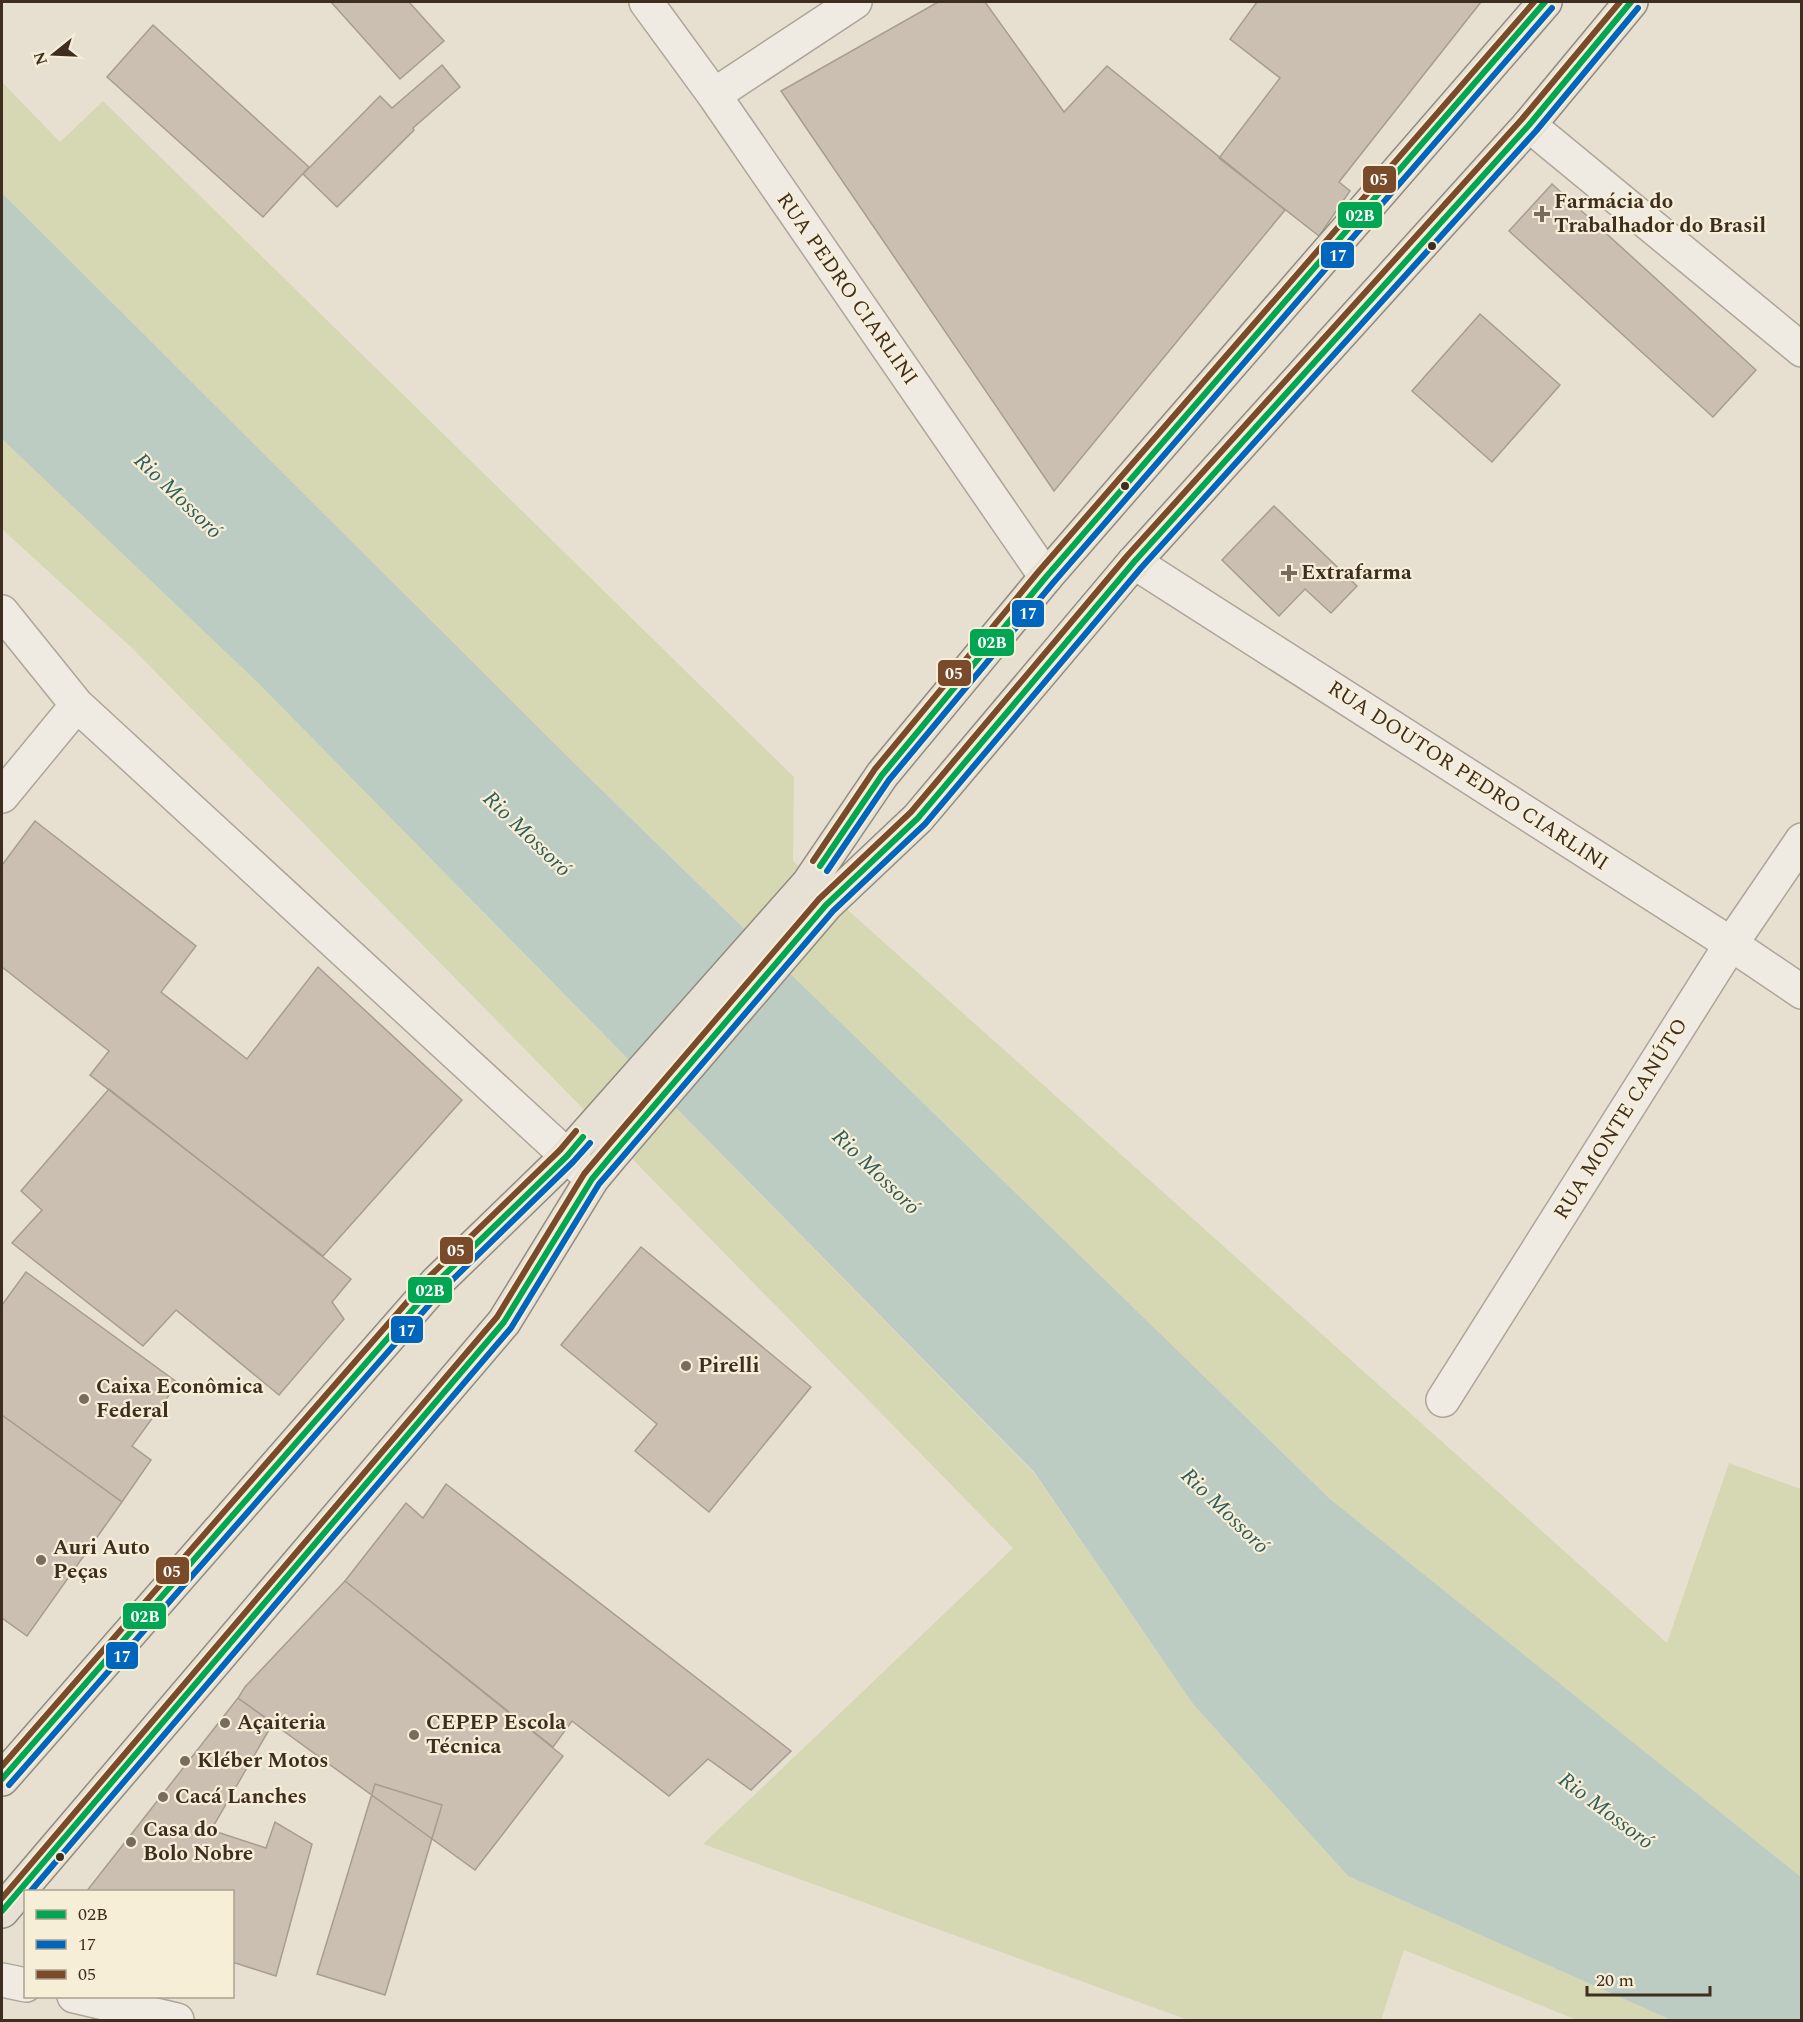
<svg xmlns="http://www.w3.org/2000/svg" width="1803" height="2022" viewBox="0 0 1803 2022" font-family="Spectral,serif">
  <style>
    .green { fill: #d6d7b3 }
    .water { fill: #bcccc2 }
    .building { fill: #cbbfb2; stroke: #a89c90; stroke-width: 1.5 }
    .lines { fill: none; stroke-linecap: round; stroke-linejoin: round }
    .minor-casing { stroke: #ada599; stroke-width: 36 }
    .major-casing { stroke: #928b80; stroke-width: 36 }
    .minor { stroke: #efebe3; stroke-width: 33 }
    .major { stroke: #e6e1d4; stroke-width: 33 }
    .bus-1-casing { stroke: #f7eed8; stroke-width: 10 }
    .bus-2-casing { stroke: #f7eed8; stroke-width: 10 }
    .bus-3-casing { stroke: #f7eed8; stroke-width: 10 }
    .bus-1 { stroke: #00a651; stroke-width: 6 }
    .bus-2 { stroke: #0065bd; stroke-width: 6 }
    .bus-3 { stroke: #7a4b2a; stroke-width: 6 }
    .poi-dot { fill: #786c5e; stroke: #f7eed8; stroke-width: 2 }
    .bus-dot { fill: #3d2e20; stroke: #f7eed8; stroke-width: 2 }
    .labels { text-anchor: middle; dominant-baseline: central; stroke-width: 4.5; stroke-linejoin: round; paint-order: stroke }
    .poi-label { font-size: 21px; font-weight: bold; fill: #3d2e20; stroke: #f7eed8; text-anchor: start }
    .street-label { font-size: 21px; fill: #3d2e20; stroke: #f7eed8 }
    .water-label { font-size: 22px; font-style: italic; fill: #2f5d5a; stroke: #f7eed8 }
    .line-badge { stroke: #f7eed8; stroke-width: 2 }
    .badge-label { font-size: 16px; text-anchor: middle; font-weight: bold; fill: #fff }
  </style>
  <rect width="100%" height="100%" fill="#e7e0d1"/>
  <!-- green -->
  <path class="green" d="M2,82l58,60 43,-41 691,676 -1,84 874,782 62,-180 72,26v388l-471,-378 -759,-739 -569,-567z
    M2,439l254,242 778,792 159,231 155,172 323,144h-94l-173,-70 -23,70h-193l-485,-176 310,-296 -881,-900 -130,-119z"/>
  <!-- water -->
  <path class="water" d="M2,193l569,567 759,739 471,378v143h-130l-323,-144 -155,-172 -159,-232 -778,-791 -254,-242z"/>
  <!-- building -->
  <path class="building" d="M331,2h78l35,39 -44,38z
    M938,2h47l79,110 43,-46 178,144 -231,281 -273,-400z
    M1257,2h224l-142,180 11,9 -31,45 -100,-78 61,-80 -50,-39z
    M153,25l156,142 -46,50 -156,-140z
    M442,65l18,22 -47,41 1,2 -77,77 -34,-33 77,-78 12,12z
    M1552,184l204,186 -43,47 -204,-186z
    M1480,314l80,71 -68,77 -80,-71z
    M1274,506l83,80 -26,27 -26,-24 -26,27 -57,-56z
    M35,821l161,125 -35,46 86,67 71,-92 144,133 -139,156 -233,-181 19,-24 -107,-84v-102z
    M109,1089l242,190 -19,23 12,17 -65,76 -103,-85 -33,36 -131,-103 30,-33 -21,-19z
    M641,1247l170,140 -102,125 -74,-61 22,-27 -96,-79z
    M26,1272l152,111 -46,63 19,14 -29,42 -120,-87v-110z
    M2,1415l120,87 -95,134 -25,-18z
    M446,1484l345,267 -40,39 -43,-31 -39,37 -97,-75 -19,26 -208,-166 61,-78 17,15z
    M345,1581l218,175 -88,114 -237,-172 7,-11z
    M238,1698l35,25 -62,107 55,18 9,-26 37,22 -36,132 -44,-14v-70h-146z
    M375,1784l67,21 -57,190 -68,-21z"/>
  <g class="lines">
    <defs>
      <path id="minor" d="M646,2l68,93 332,482
        M714,95l141,-93
        M1529,125l273,225
        M1134,562l597,382 71,48
        M2,612l75,93 512,471
        M2,796l75,-91
        M1443,1400l288,-456 71,-104
        M2,1980l24,5
        M74,1996l103,24"/>
      <path id="major" d="M2,1779l434,-496 131,-127 241,-272 74,-109 164,-198 499,-575
        M2,1911l502,-589 88,-143 20,-24 214,-250 92,-87 216,-256 395,-437 102,-123"/>
    </defs>
    <!-- minor casing -->
    <use href="#minor" class="minor-casing"/>
    <!-- major casing -->
    <use href="#major" class="major-casing"/>
    <!-- minor -->
    <use href="#minor" class="minor"/>
    <!-- major -->
    <use href="#major" class="major"/>
    <defs>
      <path id="bus-1" d="M820,866l62,-91 164,-198 499,-575
        M2,1779l434,-496 131,-127 16,-19
        M2,1911l502,-589 88,-143 20,-24 214,-250 92,-87 216,-256 395,-437 102,-123"/>
      <path id="bus-2" d="M827,871l62,-91 164,-197 499,-575
        M9,1785l434,-496 130,-127 17,-19
        M30,1892l481,-564 88,-144 20,-23 214,-250 92,-87 216,-256 395,-437 102,-123"/>
      <path id="bus-3" d="M813,861l62,-92 164,-198 495,-569
        M2,1766l427,-489 131,-127 16,-19
        M2,1898l495,-581 87,-143 21,-25 214,-250 92,-87 216,-256 395,-437 98,-117"/>
    </defs>
    <!-- bus-1 casing -->
    <use href="#bus-1" class="bus-1-casing"/>
    <!-- bus-2 casing -->
    <use href="#bus-2" class="bus-2-casing"/>
    <!-- bus-3 casing -->
    <use href="#bus-3" class="bus-3-casing"/>
    <!-- bus-1 -->
    <use href="#bus-1" class="bus-1"/>
    <!-- bus-2 -->
    <use href="#bus-2" class="bus-2"/>
    <!-- bus-3 -->
    <use href="#bus-3" class="bus-3"/>
  </g>
  <!-- markers -->
  <g class="poi-dot">
    <path d="M1539 205h6v6h6v6h-6v6h-6v-6h-6v-6h6z"/>
    <path d="M1286 564h6v6h6v6h-6v6h-6v-6h-6v-6h6z"/>
    <circle cx="686" cy="1366" r="6"/>
    <circle cx="84" cy="1399" r="6"/>
    <circle cx="41" cy="1560" r="6"/>
    <circle cx="225" cy="1723" r="6"/>
    <circle cx="414" cy="1735" r="6"/>
    <circle cx="185" cy="1761" r="6"/>
    <circle cx="163" cy="1797" r="6"/>
    <circle cx="131" cy="1842" r="6"/>
  </g>
  <g class="bus-dot">
    <circle cx="1432" cy="246" r="5"/>
    <circle cx="1125" cy="486" r="5"/>
    <circle cx="60" cy="1857" r="5"/>
  </g>
  <g class="labels">
    <!-- poi labels -->
    <g class="poi-label">
      <text x="1554" y="202">Farmácia do<tspan x="1554" dy="24">Trabalhador do Brasil</tspan></text>
      <text x="1301" y="573">Extrafarma</text>
      <text x="698" y="1366">Pirelli</text>
      <text x="96" y="1387">Caixa Econômica<tspan x="96" dy="24">Federal</tspan></text>
      <text x="53" y="1548">Auri Auto<tspan x="53" dy="24">Peças</tspan></text>
      <text x="237" y="1723">Açaiteria</text>
      <text x="426" y="1723">CEPEP Escola<tspan x="426" dy="24">Técnica</tspan></text>
      <text x="197" y="1761">Kléber Motos</text>
      <text x="175" y="1797">Cacá Lanches</text>
      <text x="143" y="1830">Casa do<tspan x="143" dy="24">Bolo Nobre</tspan></text>
    </g>
    <!-- street labels -->
    <g class="street-label">
      <text transform="translate(847 289) rotate(55)">RUA PEDRO CIARLINI</text>
      <text transform="translate(1468 776) rotate(33)">RUA DOUTOR PEDRO CIARLINI</text>
      <text transform="translate(1621 1119) rotate(-58)">RUA MONTE CANÚTO</text>
    </g>
    <!-- water labels -->
    <g class="water-label">
      <text transform="translate(178 496) rotate(44)">Rio Mossoró</text>
      <text transform="translate(527 834) rotate(44)">Rio Mossoró</text>
      <text transform="translate(876 1172) rotate(44)">Rio Mossoró</text>
      <text transform="translate(1225 1511) rotate(44)">Rio Mossoró</text>
      <text transform="translate(1606 1811) rotate(37)">Rio Mossoró</text>
    </g>
  </g>
  <g class="line-badge">
    <rect x="1362" y="165" width="35" height="29" rx="6" fill="#7a4b2a"/>
    <rect x="1337" y="201" width="46" height="28" rx="6" fill="#00a651"/>
    <rect x="1320" y="241" width="35" height="28" rx="6" fill="#0065bd"/>
    <rect x="1011" y="599" width="34" height="29" rx="6" fill="#0065bd"/>
    <rect x="969" y="628" width="46" height="29" rx="6" fill="#00a651"/>
    <rect x="937" y="659" width="35" height="28" rx="6" fill="#7a4b2a"/>
    <rect x="439" y="1236" width="35" height="29" rx="6" fill="#7a4b2a"/>
    <rect x="407" y="1276" width="46" height="28" rx="6" fill="#00a651"/>
    <rect x="390" y="1315" width="34" height="29" rx="6" fill="#0065bd"/>
    <rect x="155" y="1556" width="35" height="29" rx="6" fill="#7a4b2a"/>
    <rect x="122" y="1602" width="45" height="28" rx="6" fill="#00a651"/>
    <rect x="105" y="1641" width="34" height="29" rx="6" fill="#0065bd"/>
  </g>
  <g class="badge-label">
    <text x="1379" y="185">05</text>
    <text x="1360" y="221">02B</text>
    <text x="1338" y="261">17</text>
    <text x="1028" y="619">17</text>
    <text x="992" y="648">02B</text>
    <text x="954" y="679">05</text>
    <text x="456" y="1256">05</text>
    <text x="430" y="1296">02B</text>
    <text x="407" y="1336">17</text>
    <text x="172" y="1577">05</text>
    <text x="145" y="1622">02B</text>
    <text x="122" y="1662">17</text>
  </g>
  <!-- border -->
  <rect width="1803" height="2022" fill="none" stroke="#3d2e20" stroke-width="6"/>
  <!-- legend -->
  <rect x="24" y="1890" width="210" height="108" fill="#f7eed8" stroke="#ada18e" stroke-width="1.5"/>
  <rect x="36" y="1910" width="30" height="9" fill="#00a651" stroke="#ada18e" stroke-width="1.5"/>
  <text x="78" y="1920" font-size="18" fill="#3d2e20">02B</text>
  <rect x="36" y="1940" width="30" height="9" fill="#0065bd" stroke="#ada18e" stroke-width="1.5"/>
  <text x="78" y="1950" font-size="18" fill="#3d2e20">17</text>
  <rect x="36" y="1970" width="30" height="9" fill="#7a4b2a" stroke="#ada18e" stroke-width="1.5"/>
  <text x="78" y="1980" font-size="18" fill="#3d2e20">05</text>
  <!-- north arrow -->
  <g transform="translate(54 54) rotate(252)" stroke="#f7eed8" stroke-width="4.5" paint-order="stroke">
  <path d="M0-4.5L10 22L0 15L-10 22Z" fill="#3d2e20"/>
  <text y="-9" font-size="16" font-weight="bold" text-anchor="middle" fill="#3d2e20">N</text>
  </g>
  <!-- scale -->
  <path d="M1587 1986v9h123v-9" fill="none" stroke="#3d2e20" stroke-width="3"/>
  <text x="1596" y="1986" font-size="18" fill="#3d2e20" stroke="#f7eed8" stroke-width="4.5" paint-order="stroke">20 m</text>
</svg>
